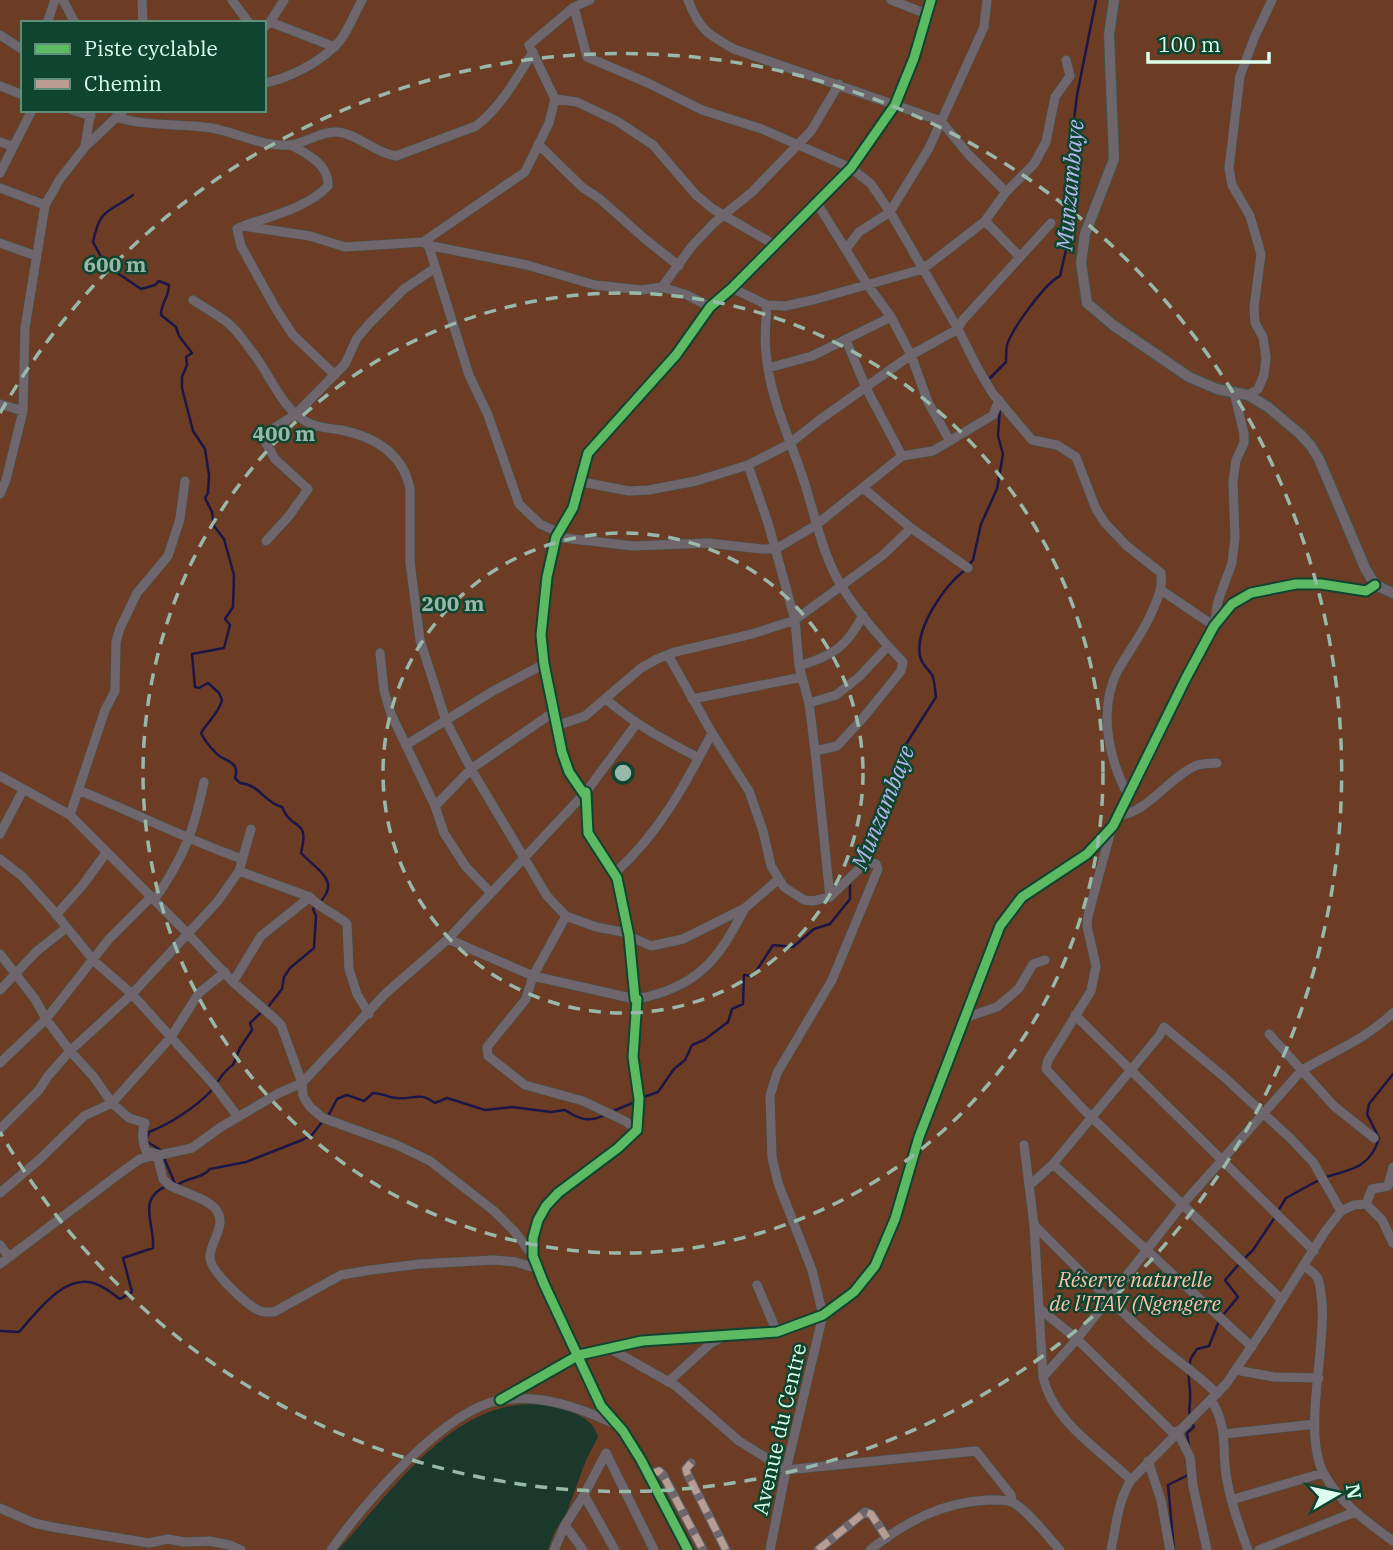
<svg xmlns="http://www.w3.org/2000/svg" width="1393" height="1550" viewBox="0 0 1393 1550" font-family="'IBM Plex Serif',serif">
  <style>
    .green { fill: #6d3c25; fill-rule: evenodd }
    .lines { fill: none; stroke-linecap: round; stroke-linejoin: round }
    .stream { stroke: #1b1648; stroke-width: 2.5 }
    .minor-casing { stroke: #3c554a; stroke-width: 10 }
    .tertiary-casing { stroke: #3c554a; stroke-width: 12 }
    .minor { stroke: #6f666d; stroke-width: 9 }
    .tertiary { stroke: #6f666d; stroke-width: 10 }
    .quiet { stroke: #b99d93; stroke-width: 7; stroke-dasharray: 14 7; stroke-linecap: butt }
    .cycleway-casing { stroke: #0f442f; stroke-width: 13 }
    .cycleway { stroke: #5cba63; stroke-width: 9 }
    .ring { fill: none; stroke: #98b9a9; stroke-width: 3.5; stroke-dasharray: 12 9 }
    .labels { text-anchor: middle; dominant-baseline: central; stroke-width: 5; stroke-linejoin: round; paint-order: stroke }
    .park-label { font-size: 21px; font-style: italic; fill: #fdc1a9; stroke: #0f442f }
    .street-label { font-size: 21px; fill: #dcfeec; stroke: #0f442f }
    .water-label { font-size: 23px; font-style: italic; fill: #b6b9f0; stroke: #0f442f }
    .centre { fill: #98b9a9; stroke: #0f442f; stroke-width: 3.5 }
    .ring-label { font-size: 21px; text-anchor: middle; font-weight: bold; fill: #98b9a9; stroke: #0f442f; stroke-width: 5; stroke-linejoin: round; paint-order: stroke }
  </style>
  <rect width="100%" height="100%" fill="#1b382c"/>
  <!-- green -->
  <path class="green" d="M0,0h1393v1550h-845l6,-17 13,-21 19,-52 12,-23c-5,-18 -20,-23 -36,-28 -97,-29 -167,80 -224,141h-338zM23,23h241v87h-241z"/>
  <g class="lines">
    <!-- stream -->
    <path class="stream" d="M133,195c-24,18 -33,12 -40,47l11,20 9,8 28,19 14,-4 4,-4 10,4c0,13 -8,17 -8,30l15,12 3,9 13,17 -6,4 1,8 -5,12v11l11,43 12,18 4,26 -1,18 -3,5 7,14 2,14 10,13 10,36 -1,32 -8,12 5,6 -6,23 -32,6 3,33 4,1 9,-5 11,10 3,7c-3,13 -14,21 -21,33 3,6 9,14 14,19 8,10 26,8 20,26l5,5c21,2 23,19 42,24 10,25 28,10 19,46 20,21 43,29 12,56l3,7 -2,32 -24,20 -6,9 -2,12 -14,18
      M990,382l-1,-3 17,-17c0,-5 0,-11 1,-17 5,-16 38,-62 53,-69l7,-30 2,-86 8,-65 19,-95
      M969,565l4,-5 8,-36 16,-35 6,-35 -5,-18 2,-29
      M855,869l19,-42 12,-15 10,-33 5,-27 35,-55c-1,-7 -1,-16 -4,-22 -4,-7 -11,-11 -12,-19 -5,-28 24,-70 45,-86
      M641,1098l17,-6 16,-23 11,-9 7,-15 12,-5 24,-18 4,-13 11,-5 1,-29 9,1 20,-31 20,2 21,-18 16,-5 20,-25v-17
      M613,1111l22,-9
      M328,1116l9,-17 10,-4 17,6 9,-8c8,0 15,4 23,5 17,2 23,-7 39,5l12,-5 38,12 27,-3 39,5 14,-2c15,10 25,13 42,4
      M162,1151l-16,-10 3,-9c21,-8 47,-25 62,-41 7,-8 12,-21 22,-26l7,-17 12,-18 -2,-7 13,-12
      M164,1158l12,28c11,-9 26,-7 34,-17l36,-7 56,-22 10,-5 10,-13
      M1325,1177c26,-7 46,-10 54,-39l-12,-24 2,-10 24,-30
      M1278,1211l8,-13 33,-18
      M1244,1259l9,-9 22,-33
      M1223,1315l15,-18 -13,-17 14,-16
      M0,1331l19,1c18,-20 46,-60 77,-48 9,3 17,10 24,15l12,-7 -9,-34 30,-10c2,-24 -17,-50 14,-62
      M1189,1367l2,-9 6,-9 12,-3 10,-25
      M1189,1373c-1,7 1,12 1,19 1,16 -4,18 4,35l-7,6 2,15
      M1174,1550l-6,-65 20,-10 1,-3"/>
    <defs>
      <path id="minor" d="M63,0l12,23
        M142,0l1,23
        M232,0l17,23
        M688,0c11,29 19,34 46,49l207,72 27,33 38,38
        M891,0l36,14
        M574,7l13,50 61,26 54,27 60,19 89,39 20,16 19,28 68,117 19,38 16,27 39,46 25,5 19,12 20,52 9,14 22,23 34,27c2,16 -4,27 -10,41 -9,20 -22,37 -33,56 -20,39 -10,88 10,125
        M270,22l65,25
        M47,23l8,-23
        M264,27l6,-5 14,-22
        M0,35l23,15
        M264,83c23,-4 52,-19 69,-35 13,-11 21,-34 29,-48
        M0,86l23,9
        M555,99l22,3 40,19 36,24 43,50 17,14 62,36
        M72,110l19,6
        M116,117c31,10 64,6 96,11 26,5 51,19 78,17 16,-2 31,-14 47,-13 21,2 38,21 59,24l80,-30c24,-18 41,-48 57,-74
        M0,142l12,4
        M538,144l44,43 18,12 45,40 34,27
        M291,145c16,9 38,19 37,41 -21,22 -57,30 -85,40l67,10 35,11 78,-5 102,-70 24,-49 6,-24 -26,-54 45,-38 16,-7
        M85,146l6,-36
        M0,173l32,-63
        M0,188l45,17
        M817,203l50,81 24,33 20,38 17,47 22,39
        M985,221l35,36
        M243,226l-6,3 4,17 35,63 17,26 42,40
        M0,243l36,13
        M427,245l100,20 68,20 47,5 20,-3 25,8 23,12
        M429,247l40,128 19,40 31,89 21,20 20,9
        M846,249l13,-17 31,-20 39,-64 55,-121 3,-27
        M662,287l30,-41 22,-23 38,-31 59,-61 28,-47
        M732,288l35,17 18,1 28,-6 110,-31 62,-48 21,-29 28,-28 12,-22 9,-45 15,-21 -4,-16
        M193,300c12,8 25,15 36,24 9,7 20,24 27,33 15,21 26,50 49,64 11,7 24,7 36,9 34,7 62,23 69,59v73l10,78 26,81 25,48 76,127 19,20 30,11 32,6
        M767,305c-1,16 -3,32 -1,48 4,49 28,93 41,138 10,33 17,67 35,96 17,27 39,52 61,75l-2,9 -38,47 -26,28 -22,5
        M846,340l20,48 36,68
        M768,368l44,-12 79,-39
        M1248,395l10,-6 6,-14 2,-18 -3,-20 -8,-14 -1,-15 7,-54 -11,-38 -18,-31 -3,-17 11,-92 15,-40 17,-36
        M0,404l23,7
        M748,465l20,58 27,97 4,46 10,37 6,48 15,146
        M582,482l47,9 20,-1 47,-9 52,-16 41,-21 29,-23 93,-66 47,-26 4,-8 89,-98
        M863,488l48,40 57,40
        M0,494l6,-14 17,-69 2,-83 20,-123 15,-26 25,-32 39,-37
        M556,537l77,9 75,-3 54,6h14l40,-24 86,-69 31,-5 60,-36 6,-15
        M266,541l23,-25 19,-27 -33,-30 -13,-23 34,-22 49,-50 12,-26 13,-15 34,-34 31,-21
        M1161,590l53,36
        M1214,625l4,-24 14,-38 3,-25 -2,-56 3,-22 8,-17v-9l-10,-42
        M380,653l4,38 7,23 44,92 9,27 22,34 25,26
        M668,655l44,78 37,58 14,40 8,35 13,21 20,13 9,1 17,-4 36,-35 10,2 2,5 -46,111 -55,93 -7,23 2,61 6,26 34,87 11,45 -37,155 -16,80
        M799,666c33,-10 48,-19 64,-51
        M606,699c28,25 60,42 93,59
        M692,699l110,-22
        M809,703l27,-8 23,-18 29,-31
        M556,726l29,-10 56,-48 16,-9 18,-7 77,-18 43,-14 88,-65 28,-27
        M406,745l87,-54 51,-27
        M0,776l70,39 118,119 45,48 42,37 6,6 21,58 1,13 7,11 13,11 74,27 33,16 64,50 21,21 18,24
        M78,790c55,22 108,49 164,69
        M586,792l51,-69
        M435,806l36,-37 84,-58
        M70,815l35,-105 10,-19 1,-49 4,-14 17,-35 31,-37 12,-37 5,-38
        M1117,816c32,-4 50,-37 78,-50 7,-3 15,-2 22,-3
        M0,834l23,-44
        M1110,834l-22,82 -1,10 9,40 -5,25 -43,69 -2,9 37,40 199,191
        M0,859l23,18 28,31 43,53 38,33 82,91 24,32
        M239,871l71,26c10,12 25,16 37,27l2,45 8,25 12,20
        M617,878v-7c42,-38 69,-88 95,-138
        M154,900c29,-41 40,-69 50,-118
        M56,915l26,-29 24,-33
        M566,916l-33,60 -7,23 -39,48 1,9 37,29 58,16 42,20 12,9
        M629,936l22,10 32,-7 62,-31 34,-29
        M448,939l85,37 102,23
        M0,954l35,45 11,20 24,32 23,25 19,27 17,15 16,5c-4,10 -3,18 1,28l14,4 32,-7 29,-21 58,-34 23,-10 84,-90 62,-54 136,-145
        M233,982l28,-46 49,-39
        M0,990l37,-39 29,-23
        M637,999c61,-12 81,-39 108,-91
        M1075,1015l239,236
        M964,1018l33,-11 12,-10 10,-9 14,-24 12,-4
        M1269,1034l65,72 40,32
        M0,1063l46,-44 63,-80 42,-42
        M0,1129l39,-39 9,-14 22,-25 62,-57 86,-93 21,-30 12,-42
        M1024,1145l10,80 9,152c10,45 56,72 88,103
        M157,1155l6,24 6,6c14,8 39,13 48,26 10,15 -8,32 -7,47 1,14 36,46 48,52 5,3 10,2 16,2l67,-37 30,-5 49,-6 74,-4 22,2 22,7
        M1053,1164l199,183
        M1030,1185l23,-21 106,-128 5,-9 59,49 67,62 23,24 28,49
        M0,1193l40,-34 44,-43 28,-13 59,-66 28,-44 26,-21
        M1366,1204l6,-15 16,-3 5,-19
        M1366,1204l16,16 11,23
        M1034,1225c40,40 79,80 121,117 20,18 43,32 62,52
        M0,1245l9,12
        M0,1264l123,-93 17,-12 16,-4
        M1305,1266c3,3 9,7 12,11 4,7 4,18 5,26 4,47 -20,131 2,171 16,29 43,48 69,67
        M757,1285l20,47
        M1040,1309l37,30 97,95
        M609,1348l67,38 63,55 47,29 190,-19 35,44 1,7
        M1236,1370l38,7 45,1
        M1043,1377l34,-38 105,-134 119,-134c34,-21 62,-30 92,-58
        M668,1382l43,-39 11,-6
        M500,1400l79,-45 63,-14 135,-9 46,-17 31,-23 21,-26 20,-47 24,-82 81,-211 22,-29 65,-43 26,-28 73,-148 28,-52 18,-22 19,-11 45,-9h25l45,7 9,-6
        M1211,1400c17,26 11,47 15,75 4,26 13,51 22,75
        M1177,1431l13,26 3,29 14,64
        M1224,1434l91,-10
        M606,1453l48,97
        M1148,1461l13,39 9,50
        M691,1463l-5,6 1,4 39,77
        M649,1475l10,-4 4,4 40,75
        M584,1495l31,55
        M1231,1500l92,-27
        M0,1508l34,15 18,4 97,16 19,-4 16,3 25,-1 21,4 11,5
        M565,1525l18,25
        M331,1550c33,-46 113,-141 170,-150 41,-6 77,7 114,24
        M554,1550l11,-25 19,-30 22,-42
        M688,1550l-47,-90 -18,-29 -22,-25 -57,-122 -11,-28v-18l5,-18 8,-14 12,-13 60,-45 19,-18 2,-31 -6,-42 4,-58h-2l-6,-63 -12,-58 -29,-45 -2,-41 -2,2 -15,-22 -7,-20 -18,-88 -3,-29 6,-58 9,-40 17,-29 15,-55 88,-98 34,-48 22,-19 119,-120 44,-63 19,-47 17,-58
        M818,1550l47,-38 6,2 16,24
        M870,1550c35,-28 72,-48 118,-50 8,0 19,-1 26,3 18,12 32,32 46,47
        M1111,1550c5,-23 7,-50 20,-70l95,-96 38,-56 60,-95 17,-22 13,-6 12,-1
        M1259,1550l96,-38"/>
      <path id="tertiary" d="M1114,0l-5,35 5,124 -29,75 -4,29 6,40 26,22 76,52 28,12 31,6 20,12 32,27 11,12 8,13 46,109 10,17 18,8"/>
    </defs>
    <!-- minor casing -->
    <use href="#minor" class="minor-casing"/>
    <!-- tertiary casing -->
    <use href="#tertiary" class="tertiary-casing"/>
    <!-- minor -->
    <use href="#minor" class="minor"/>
    <!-- tertiary -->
    <use href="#tertiary" class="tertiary"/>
    <!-- quiet -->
    <path class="quiet" d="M691,1463l-5,6 1,4 39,77
      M649,1475l10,-4 4,4 40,75
      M818,1550l47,-38 6,2 16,24"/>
    <defs>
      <path id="cycleway" d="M500,1400l79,-45 63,-14 135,-9 46,-17 31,-23 21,-26 20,-47 24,-82 81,-211 22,-29 65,-43 26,-28 73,-148 28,-52 18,-22 19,-11 45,-9h25l45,7 9,-6
        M688,1550l-47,-90 -18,-29 -22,-25 -57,-122 -11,-28v-18l5,-18 8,-14 12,-13 60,-45 19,-18 2,-31 -6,-42 4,-58h-2l-6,-63 -12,-58 -29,-45 -2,-41 -2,2 -15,-22 -7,-20 -18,-88 -3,-29 6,-58 9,-40 17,-29 15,-55 88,-98 34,-48 22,-19 119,-120 44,-63 19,-47 17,-58"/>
    </defs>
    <!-- cycleway casing -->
    <use href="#cycleway" class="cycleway-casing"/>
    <!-- cycleway -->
    <use href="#cycleway" class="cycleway"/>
  </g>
  <!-- distance rings -->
  <g class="ring">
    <circle cx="623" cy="773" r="240"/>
    <circle cx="623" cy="773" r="480"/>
    <path d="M0 413A719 719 0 1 1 0 1132"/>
  </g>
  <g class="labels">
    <!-- park labels -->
    <g class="park-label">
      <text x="1135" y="1279">Réserve naturelle<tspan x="1135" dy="24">de l'ITAV (Ngengere</tspan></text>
    </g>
    <!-- street labels -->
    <g class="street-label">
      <text transform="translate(779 1429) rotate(-77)">Avenue du Centre</text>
    </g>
    <!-- water labels -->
    <g class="water-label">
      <text transform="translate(1069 185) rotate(-85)">Munzambaye</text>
      <text transform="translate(882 807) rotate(-68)">Munzambaye</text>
    </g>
  </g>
  <circle cx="623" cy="773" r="10" class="centre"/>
  <g class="ring-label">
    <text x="115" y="272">600 m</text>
    <text x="284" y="441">400 m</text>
    <text x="453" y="611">200 m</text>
  </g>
  <!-- legend -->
  <rect x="21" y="21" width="245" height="91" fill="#0f442f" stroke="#618e7b" stroke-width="2"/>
  <rect x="35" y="44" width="35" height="10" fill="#5cba63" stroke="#618e7b" stroke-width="2"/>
  <text x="84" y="56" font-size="21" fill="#dcfeec">Piste cyclable</text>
  <rect x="35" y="79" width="35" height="10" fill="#b99d93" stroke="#618e7b" stroke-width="2"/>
  <text x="84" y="91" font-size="21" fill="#dcfeec">Chemin</text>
  <!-- north arrow -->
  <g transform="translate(1337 1494) rotate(81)" stroke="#0f442f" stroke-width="5" paint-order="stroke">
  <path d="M0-5L12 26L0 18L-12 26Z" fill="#dcfeec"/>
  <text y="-10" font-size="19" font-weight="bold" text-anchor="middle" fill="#dcfeec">N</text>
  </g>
  <!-- scale -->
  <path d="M1148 52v10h121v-10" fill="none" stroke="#dcfeec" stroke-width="3.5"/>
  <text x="1158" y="52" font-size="21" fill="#dcfeec" stroke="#0f442f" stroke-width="5" paint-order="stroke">100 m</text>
</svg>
